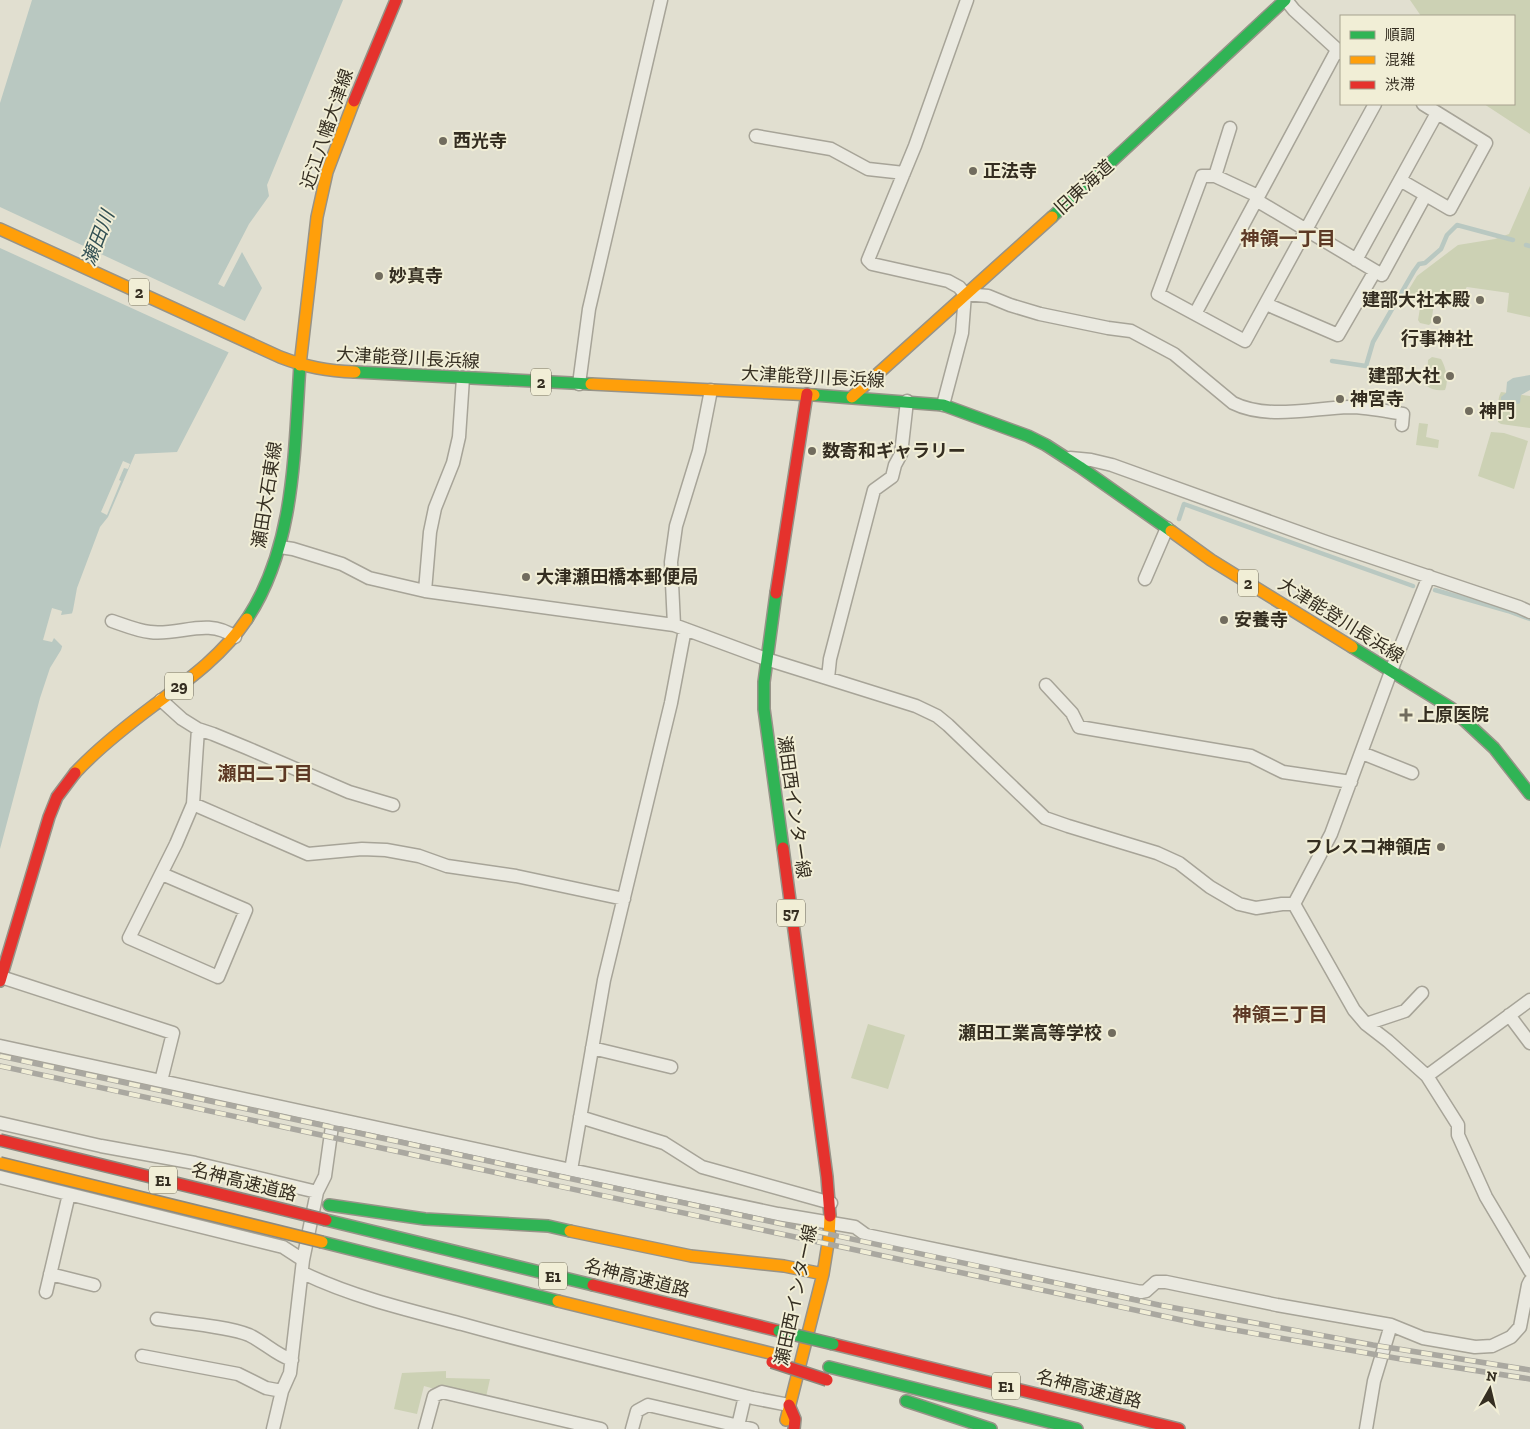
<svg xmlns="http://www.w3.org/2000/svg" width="1530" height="1429" viewBox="0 0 1530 1429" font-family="'Zilla Slab','Noto Sans JP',serif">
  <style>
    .green { fill: #ccd1b4 }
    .water { fill: #b9c8c1 }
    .pier { fill: #e1dfd0 }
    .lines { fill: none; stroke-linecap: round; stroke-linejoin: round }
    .stream { stroke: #b9c8c1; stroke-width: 4.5 }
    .street-casing { stroke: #a7a498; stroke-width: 15 }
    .fast-casing { stroke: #979388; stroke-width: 14 }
    .slow-casing { stroke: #979388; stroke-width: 14 }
    .jam-casing { stroke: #979388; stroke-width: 14 }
    .street { stroke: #eae9e0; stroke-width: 12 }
    .fast { stroke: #30b455; stroke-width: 11 }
    .slow { stroke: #ff9f0a; stroke-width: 11 }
    .jam { stroke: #e5322d; stroke-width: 11 }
    .rail-casing { stroke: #aaa8a0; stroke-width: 5.5 }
    .rail { stroke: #f1eed6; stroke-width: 4; stroke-dasharray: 11; stroke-linecap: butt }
    .fast-bridge-casing { stroke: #8c897f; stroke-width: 14; stroke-linecap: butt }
    .slow-bridge-casing { stroke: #8c897f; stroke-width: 14; stroke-linecap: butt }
    .jam-bridge-casing { stroke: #8c897f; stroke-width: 14; stroke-linecap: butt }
    .fast-bridge { stroke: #30b455; stroke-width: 11 }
    .slow-bridge { stroke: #ff9f0a; stroke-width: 11 }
    .jam-bridge { stroke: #e5322d; stroke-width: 11 }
    .poi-dot { fill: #716c5e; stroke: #f1eed6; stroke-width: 2 }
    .labels { text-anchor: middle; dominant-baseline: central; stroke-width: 4; stroke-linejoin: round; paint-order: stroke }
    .shield { fill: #f1eed6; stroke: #6d6857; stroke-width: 1 }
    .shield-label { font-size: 16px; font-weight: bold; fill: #352e21 }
    .street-label { font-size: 18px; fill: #352e21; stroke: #f1eed6 }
    .poi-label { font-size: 18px; font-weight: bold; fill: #352e21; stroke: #f1eed6; text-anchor: start }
    .water-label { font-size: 19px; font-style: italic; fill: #325053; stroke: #f1eed6 }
    .neighbourhood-label { font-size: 19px; font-weight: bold; fill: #5d3925; stroke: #f1eed6 }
  </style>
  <rect width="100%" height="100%" fill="#e1dfd0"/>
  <!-- green -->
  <path class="green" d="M1410,0h120v134l-46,-30h30v-88h-93z
    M1530,186v131l-23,-5 2,-19 -42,-6 -1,1 -3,18 -27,-3 -2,1 -3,19 -2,2 -9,-2 -2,-3 3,-18 -15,-3v-5l11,-18 41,-31 37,-6 14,-5z
    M1432,357l9,2c5,9 8,21 4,31 -7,1 -13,0 -18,-4l1,-26z
    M1501,392l29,4v32l-29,-4 -3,-2c2,-11 -2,-21 3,-30z
    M1419,423l9,1 -2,13 13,3 -1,8 -22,-3z
    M1491,432l13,1 24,8 -14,48 -36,-13z
    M868,1024l37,11 -17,54 -37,-11z
    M446,1371v7l44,1 -4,18 -23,-7 -3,6 -36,-10 -7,28 -23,-5 8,-36z"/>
  <!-- water -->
  <path class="water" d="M32,0h311l-76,185 2,11 -20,28 -31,60 6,3 18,-35 20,36 -85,164 -42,2 -27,63 -8,10 -23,61 -4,22 -12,40 -11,18 -10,30 -40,151v-746z
    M1530,375v15l-9,5 -1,8 -2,1 -17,-2v-5l5,-4 1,-11 6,-4z"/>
  <!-- pier -->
  <path class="pier" d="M0,207l247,115 -17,31 -230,-105z
    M123,461l7,3 -2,5 -4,-1 -5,12 2,1 -14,34 -6,-3z
    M52,608l10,3 -1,4 14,-2 -11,35 -10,-10 -2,4 -9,-2z"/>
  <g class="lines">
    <!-- stream -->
    <path class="stream" d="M1526,245l4,1
      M1332,361l34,5 7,-24 41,-71 5,-7 6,-1 16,-14 6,-14 10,-10 56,15
      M1179,519l5,-15 229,82
      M1435,590l73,21 22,8"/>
    <defs>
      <path id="street" d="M967,0l-52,146 -47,114 4,4 76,17 11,6 6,7 23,2 22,9 30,9 68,14 23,3 43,23 59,49c34,17 80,5 116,4 18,0 36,4 54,7l-1,11
        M1286,0l8,10 47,43
        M756,136l75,13 37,20 36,4
        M1215,176l15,-48
        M1400,180l50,29 36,-66 -63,-39
        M1258,196l-43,-20h-13l-44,118 87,47 130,-237
        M1256,200l126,75 43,-79
        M1356,260l81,-147
        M1266,304l72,31 37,-64
        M1195,314l142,-264
        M579,384l10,-75 72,-309
        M943,405l19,-72 3,-39
        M1070,458l21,2 21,5 214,77 193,65 11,5
        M280,547l13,2 49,15 27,14 56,13 249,34 92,34 150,47 21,10 11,9 97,93 23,8 89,27 22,10 31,24 29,17 17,4 26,-4h12
        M1145,579l22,-51
        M425,591l5,-59 5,-24 18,-45 6,-26 4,-59
        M112,621c12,4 26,10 38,11 30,4 57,-15 85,5
        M674,625l-3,-63 5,-36 23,-75 12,-61
        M828,678l2,-19 44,-169 18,-13 3,-12 6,-11 6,-53
        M1046,685l26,28 7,14 172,29 32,16 68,10
        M161,700l21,19 16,10 15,5 34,14 102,44 44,13
        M198,729l-5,75 115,50 54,-5 24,1 33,6 28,10 69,10 108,23
        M1362,753l50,20
        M162,874l84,36 -28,67 -89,-39 47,-94 17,-40
        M1294,904l60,106 12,14 22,17 39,35 31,49v10l28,62 44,74
        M1294,904l37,-70 65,-176 33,-82
        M1,977l172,56 -12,48
        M1509,1015l21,28
        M1366,1024l39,-13 17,-18
        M0,1046l571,124 207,44 77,13 11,8 275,57 5,-1 10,-9h10l111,23 114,20 32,13 52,9 17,-1 19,-9 9,-10 8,-42 2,-4
        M592,1048l79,19
        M1427,1076l103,-76
        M580,1117l84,26 38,24 129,36
        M0,1123l101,23 94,17 122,29
        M571,1170l33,-190 67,-277 14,-74
        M0,1177l283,70 20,13
        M303,1273c50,24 105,37 159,51 97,27 194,49 291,74l36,7
        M50,1274l44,11
        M46,1292l23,-98
        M157,1319c26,4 69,7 92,16 15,7 27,20 43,25
        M142,1356l96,18 28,14 16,3
        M738,1426l7,-30
        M273,1429l9,-38 8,-18 13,-113 14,-68 8,-16 8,-57
        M425,1429l9,-33 8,-4 159,37
        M632,1429l5,-18 11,-6 104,24
        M1366,1429l8,-48 17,-56"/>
      <path id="fast" d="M1052,217l233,-217
        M355,372l236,12
        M814,395l129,10 85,31 18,9 34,22 91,64
        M776,593l-12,89v27l19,139
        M247,619c49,-74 47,-170 53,-254
        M1352,647l99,61 43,40 36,46
        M329,1205l96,14 123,7 22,5
        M326,1220l267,65
        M322,1242l236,59
        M829,1367l248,62
        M906,1401l85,28"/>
      <path id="slow" d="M0,229l280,128c26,10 47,14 75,15
        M300,365l17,-148 10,-45 27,-71
        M591,384l223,11
        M852,397l200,-180
        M1171,531l40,29 141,87
        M75,773c23,-25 50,-46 78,-67 35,-26 70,-51 94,-87
        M570,1231l121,25 93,10 39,8
        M558,1301l216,53
        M786,1420l37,-146 6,-37 1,-21"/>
      <path id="jam" d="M354,101l42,-101
        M776,593l31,-199
        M783,848l44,329 3,39
        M0,981l49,-164 8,-20 18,-24
        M593,1285l186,46
        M833,1344l346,85
        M789,1405l6,14 -1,10"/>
    </defs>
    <!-- street casing -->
    <use href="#street" class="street-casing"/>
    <!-- fast casing -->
    <use href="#fast" class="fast-casing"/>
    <!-- slow casing -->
    <use href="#slow" class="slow-casing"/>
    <!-- jam casing -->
    <use href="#jam" class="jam-casing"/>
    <!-- street -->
    <use href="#street" class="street"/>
    <!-- fast -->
    <use href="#fast" class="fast"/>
    <!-- slow -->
    <use href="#slow" class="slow"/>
    <!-- jam -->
    <use href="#jam" class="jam"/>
    <defs>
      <path id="rail" d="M0,1056l1159,249 214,40 157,25
        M0,1066l1200,258 201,35 129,20"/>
    </defs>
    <!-- rail casing -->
    <use href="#rail" class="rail-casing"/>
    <!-- rail -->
    <use href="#rail" class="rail"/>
    <defs>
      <path id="fast-bridge" d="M779,1331l54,13"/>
      <path id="slow-bridge" d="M0,1163l322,79"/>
      <path id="jam-bridge" d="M0,1140l326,80
        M772,1362l55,18"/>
    </defs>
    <!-- fast-bridge casing -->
    <use href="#fast-bridge" class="fast-bridge-casing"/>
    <!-- slow-bridge casing -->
    <use href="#slow-bridge" class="slow-bridge-casing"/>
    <!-- jam-bridge casing -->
    <use href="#jam-bridge" class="jam-bridge-casing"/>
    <!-- fast-bridge -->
    <use href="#fast-bridge" class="fast-bridge"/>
    <!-- slow-bridge -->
    <use href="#slow-bridge" class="slow-bridge"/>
    <!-- jam-bridge -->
    <use href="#jam-bridge" class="jam-bridge"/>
  </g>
  <!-- markers -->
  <g class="poi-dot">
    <circle cx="443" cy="141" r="5"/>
    <circle cx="973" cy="171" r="5"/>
    <circle cx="379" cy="276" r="5"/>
    <circle cx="1480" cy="300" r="5"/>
    <circle cx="1437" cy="320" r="5"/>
    <circle cx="1450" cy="376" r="5"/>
    <circle cx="1340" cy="399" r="5"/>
    <circle cx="1469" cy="411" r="5"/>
    <circle cx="812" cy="451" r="5"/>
    <circle cx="526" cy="577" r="5"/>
    <circle cx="1224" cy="620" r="5"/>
    <path d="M1403.5 707.5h5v5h5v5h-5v5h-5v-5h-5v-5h5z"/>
    <circle cx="1441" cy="847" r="5"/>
    <circle cx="1112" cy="1033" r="5"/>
  </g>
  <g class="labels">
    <!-- shield labels -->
    <g class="shield">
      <rect x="129" y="278.5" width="20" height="27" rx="4"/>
      <rect x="531" y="368.5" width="20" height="27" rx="4"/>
      <rect x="1238" y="569.5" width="20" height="27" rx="4"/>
      <rect x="165" y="672.5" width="28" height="27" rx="4"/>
      <rect x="777" y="899.5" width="28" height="27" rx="4"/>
      <rect x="149" y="1166.5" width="28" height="27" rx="4"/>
      <rect x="539" y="1262.5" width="28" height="27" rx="4"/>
      <rect x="992" y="1372.5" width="28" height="27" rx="4"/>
    </g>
    <g class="shield-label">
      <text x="139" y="292">2</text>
      <text x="541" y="382">2</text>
      <text x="1248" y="583">2</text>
      <text x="179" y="686">29</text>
      <text x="791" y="913">57</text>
      <text x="163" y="1180">E1</text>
      <text x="553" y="1276">E1</text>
      <text x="1006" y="1386">E1</text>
    </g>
    <!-- street labels -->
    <g class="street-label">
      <text transform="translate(327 129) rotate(-71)">近江八幡大津線</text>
      <text transform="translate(1084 187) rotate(-42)">旧東海道</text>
      <text transform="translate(408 358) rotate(3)">大津能登川長浜線</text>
      <text transform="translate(813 377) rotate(3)">大津能登川長浜線</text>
      <text transform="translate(267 495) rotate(-81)">瀬田大石東線</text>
      <text transform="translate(1341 620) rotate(32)">大津能登川長浜線</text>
      <text transform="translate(794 807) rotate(82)">瀬田西インター線</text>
      <text transform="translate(244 1182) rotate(14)">名神高速道路</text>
      <text transform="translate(637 1278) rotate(14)">名神高速道路</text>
      <text transform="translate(796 1295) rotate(-78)">瀬田西インター線</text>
      <text transform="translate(1089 1389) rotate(14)">名神高速道路</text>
    </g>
    <!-- poi labels -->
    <g class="poi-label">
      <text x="453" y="141">西光寺</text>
      <text x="983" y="171">正法寺</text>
      <text x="389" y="276">妙真寺</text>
      <text x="1470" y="300" text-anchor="end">建部大社本殿</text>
      <text x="1437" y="339" text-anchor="middle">行事神社</text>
      <text x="1440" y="376" text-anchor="end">建部大社</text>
      <text x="1350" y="399">神宮寺</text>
      <text x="1479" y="411">神門</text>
      <text x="822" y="451">数寄和ギャラリー</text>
      <text x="536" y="577">大津瀬田橋本郵便局</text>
      <text x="1234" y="620">安養寺</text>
      <text x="1417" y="715">上原医院</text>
      <text x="1431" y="847" text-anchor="end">フレスコ神領店</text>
      <text x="1102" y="1033" text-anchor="end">瀬田工業高等学校</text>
    </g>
    <!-- water labels -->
    <g class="water-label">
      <text transform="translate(98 238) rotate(-69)">瀬田川</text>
    </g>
    <!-- neighbourhood labels -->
    <g class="neighbourhood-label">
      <text x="1288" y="238">神領一丁目</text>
      <text x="265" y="773">瀬田二丁目</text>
      <text x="1280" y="1014">神領三丁目</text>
    </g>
  </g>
  <!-- legend -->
  <rect x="1340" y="15" width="175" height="90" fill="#f1eed6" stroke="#a6a18e"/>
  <rect x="1350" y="31" width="25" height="8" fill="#30b455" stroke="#a6a18e"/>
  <text x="1385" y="40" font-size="15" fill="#352e21">順調</text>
  <rect x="1350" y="56" width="25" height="8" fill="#ff9f0a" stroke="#a6a18e"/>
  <text x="1385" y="65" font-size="15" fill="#352e21">混雑</text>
  <rect x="1350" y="81" width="25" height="8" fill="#e5322d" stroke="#a6a18e"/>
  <text x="1385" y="90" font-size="15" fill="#352e21">渋滞</text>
  <!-- north arrow -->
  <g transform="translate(1490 1389) rotate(8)" stroke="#f1eed6" stroke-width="4" paint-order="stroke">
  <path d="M0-4L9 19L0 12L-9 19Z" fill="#352e21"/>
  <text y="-8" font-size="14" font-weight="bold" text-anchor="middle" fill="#352e21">N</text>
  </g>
</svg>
